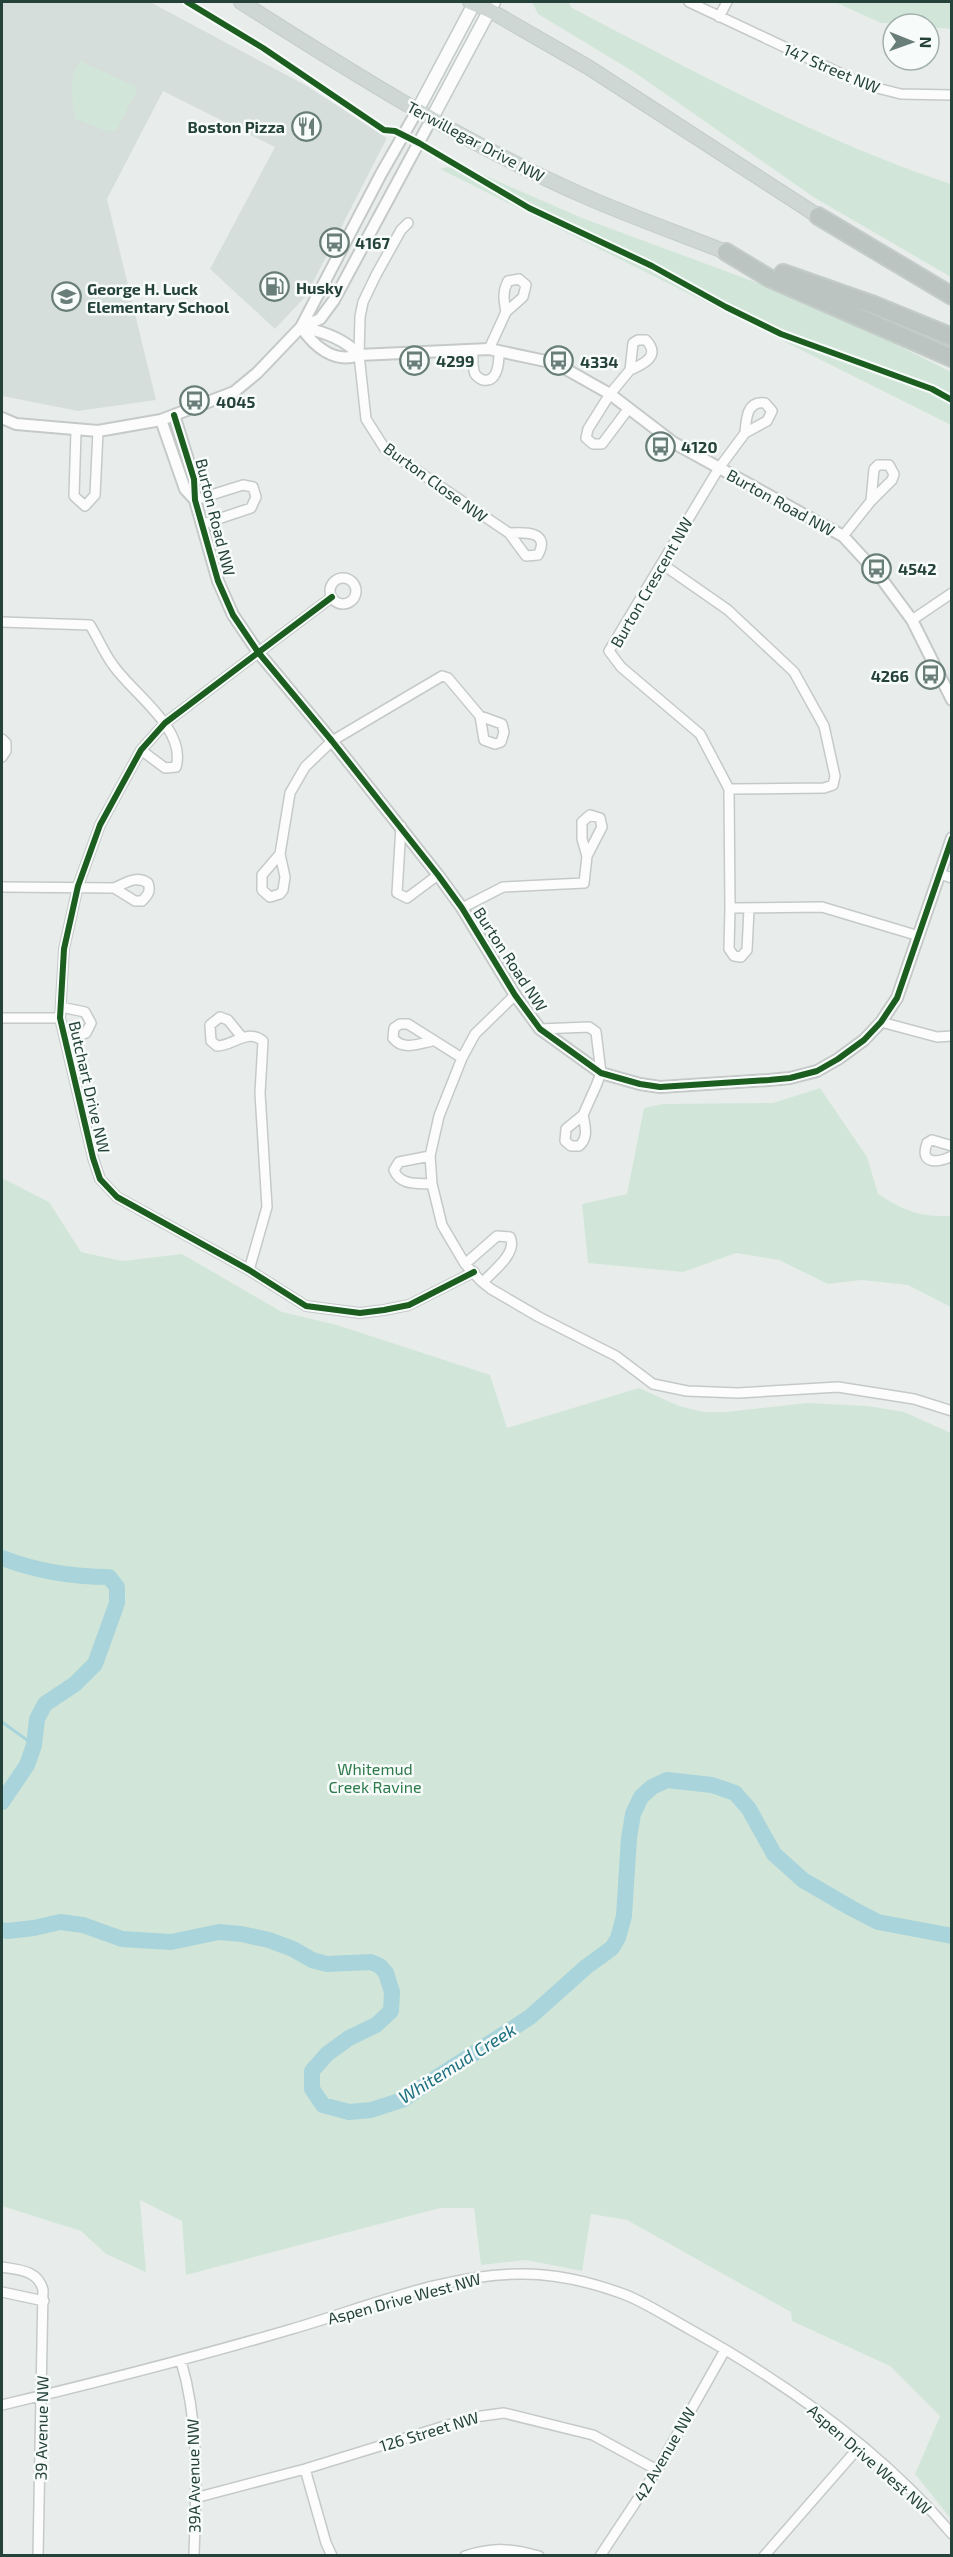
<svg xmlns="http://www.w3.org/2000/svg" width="953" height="2557" viewBox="0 0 953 2557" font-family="'Exo 2',sans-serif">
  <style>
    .built { fill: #d6dedb }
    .green { fill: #d1e6d8 }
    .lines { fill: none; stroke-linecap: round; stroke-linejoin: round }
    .stream { stroke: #a9d4db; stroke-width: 3 }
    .river { stroke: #a9d4db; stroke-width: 16 }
    .minor-casing { stroke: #c5cac8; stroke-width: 12 }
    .tertiary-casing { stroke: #c5cac8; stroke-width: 14 }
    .secondary-casing { stroke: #c3cbc8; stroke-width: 15 }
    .primary-casing { stroke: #c3ccc9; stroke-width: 16 }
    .motorway-casing { stroke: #c3ccc9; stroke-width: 20 }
    .minor { stroke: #fcfcfc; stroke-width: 9 }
    .tertiary { stroke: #fcfcfc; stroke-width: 10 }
    .secondary { stroke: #fcfcfc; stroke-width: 12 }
    .primary { stroke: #cfd7d5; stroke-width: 14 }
    .motorway { stroke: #bcc4c2; stroke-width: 16 }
    .cycleway-casing { stroke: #f7fbf9; stroke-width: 10 }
    .cycleway { stroke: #1b5e20; stroke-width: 6 }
    .labels { text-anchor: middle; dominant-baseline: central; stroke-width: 5; stroke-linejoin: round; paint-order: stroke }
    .street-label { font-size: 16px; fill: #24423a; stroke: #f7fbf9 }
    .poi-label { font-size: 16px; font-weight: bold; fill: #24423a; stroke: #f7fbf9; text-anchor: start }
    .park-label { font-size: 16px; fill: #2d7a4b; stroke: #f7fbf9 }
    .water-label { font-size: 18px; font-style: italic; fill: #1c6f80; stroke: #f7fbf9 }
  </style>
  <rect width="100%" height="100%" fill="#e8edeb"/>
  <!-- built -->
  <path class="built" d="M2,2h148l157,84 80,52 -81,158 -31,33 -65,-60 65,-122 -112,-56 -56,108 49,201 -78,11 -76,-15z"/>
  <!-- green -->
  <path class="green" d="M532,2h36l4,6c124,64 246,132 379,176v93l-136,-79 -181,-126 -96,-58z
    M835,2h116v27l-22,-2v-3l-48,-1z
    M80,61l58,27 -21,41 -8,3 -33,-13c-5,-22 -7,-39 4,-58z
    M449,167l23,3 110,48 184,68 109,48 76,38v53l-511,-256z
    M820,1088l47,69 11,37c27,17 41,23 73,22v91l-43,-22 -46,-5 -34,4 -49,-24 -43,-7 -53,19 -95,-9 -6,-59 45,-10 17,-86 19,-4 110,-1z
    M2,1178l47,24 32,50 41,9 60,-7 100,58 55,13 153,50 17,53 132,-40 40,18 24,6h23l81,-9 61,3 36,6 47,21v1086l-36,-45 25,-58 -50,-50 -98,-45 -1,-9 -164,-92 -36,-6 -9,57 -56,-11 -45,5 -7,-57h-34l-254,67 -4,-54 -42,-21 6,72 -40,-18 -25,-23 -79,-25z"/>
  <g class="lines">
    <!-- stream -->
    <path class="stream" d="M2,1722l32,23"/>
    <!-- river -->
    <path class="river" d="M2,1558c34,13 70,19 107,19l8,10v16l-22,61 -20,20 -30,20 -8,15 -3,26 -7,20 -25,37
      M2,1930l5,1 27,-3 26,-6 23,3 39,14 49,3 48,-10 22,2 28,6 24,9 19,11 15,4 44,-2 9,4 6,7 6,19 -1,19 -15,14 -27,13 -22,16 -15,17v18l11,16 26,7 22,-2 31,-10 128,-83 56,-50 26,-19 6,-10 6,-22 5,-78 4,-24 8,-17 11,-10 15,-7 45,5 23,8 14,16 25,45 29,26 48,28 27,14 74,14"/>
    <defs>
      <path id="minor" d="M689,2l176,83 36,9 51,1
        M719,17l8,-15
        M408,223l-7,7 -25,45 -13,27 -3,15 -1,38 7,64 19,30 124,84 17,23 12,-1c13,-24 -14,-23 -29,-22
        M489,349l17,-37 17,-15 3,-12 -7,-6 -11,2c-6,11 -4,20 -2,31
        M473,350c0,7 -1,17 2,24 2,3 5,5 8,6 15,3 16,-18 16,-28
        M629,408l-27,36h-9l-7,-6 2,-9 22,-35 20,-24 3,-27 5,-3h8c15,16 -2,24 -16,30
        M76,431l-2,65 11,10 10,-11 3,-64
        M745,433c1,-14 2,-33 20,-30l7,8 -5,10 -22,12 -26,35 -110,183 12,16 79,67 29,55 1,119 92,-1 97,29
        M195,500l48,-15 10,2 3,10 -5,11 -48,16
        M843,536l28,-35 21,-21 2,-6 -5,-9h-11l-4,4 -3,32
        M662,564l66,46 66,62 30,54 11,50 -2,9 -9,3 -95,1
        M330 591a13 13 0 1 1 26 0a13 13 0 1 1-26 0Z
        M332,597l-167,126 -24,27 -41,75 -22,61 -14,63 -4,69 33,140 7,21 17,18 132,73 57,36 54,7 24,-3 25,-5 65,-33
        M912,620l40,-27
        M2,622l88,3c8,13 14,28 23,40 20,29 74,64 63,102l-11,1 -24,-18
        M2,739l4,4v8l-4,6
        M401,826l-4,67 10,5 31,-23
        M280,854l5,23 -2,13 -3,4 -10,3 -8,-7v-15l18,-21 10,-61 15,-26 27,-26 110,-65 6,2 32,38 4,24 11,4 6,-2 3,-10 -2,-8 -22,-8
        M940,874l12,4
        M2,887l112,1 21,13h7c6,-6 9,-10 6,-18 -12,-8 -22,0 -34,5
        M462,908l41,-21 81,-4 3,-27 15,-29 -2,-9 -10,-3 -8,7v17l5,17
        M730,908l-1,41 5,7 7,1 6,-7 2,-41
        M515,995l-40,39 -13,24 -23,58 -9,40 2,28 10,41 23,39 16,17 10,8 48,28 77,39 37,28 34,7 51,2 100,-6 76,12 38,12
        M61,1007l24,5 6,11 -5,10 -21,7
        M2,1018h58
        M881,1022l56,15 15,-1
        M540,1029l49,-2 7,5 5,41 -5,13 -13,29 -17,14 -1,12 6,5h8c10,-8 6,-20 4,-31
        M241,1036l-13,-16 -8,-3 -10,8 1,16 6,5c16,0 30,-18 46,-5l-3,52 7,114 -18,63
        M432,1041c-14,3 -29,10 -39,-3l1,-10 6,-4h8l54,34
        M952,1146l-20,-6 -5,3c-8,22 11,20 25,13
        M430,1156l-31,6 -5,8c6,16 24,13 38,14
        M465,1264l32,-28 13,1c8,16 -17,34 -27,45
        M2,2267c17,3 36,3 41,23l-5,266
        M2,2292l42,9
        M181,2361c19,64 15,129 13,195
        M2,2405c97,-23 194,-48 290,-76 72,-21 156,-56 231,-55 33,0 71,9 103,21 22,9 43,23 65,35 95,53 190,120 261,204
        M305,2469l21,74 6,13
        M195,2498l110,-29 169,-52 30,-4 89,22 64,35
        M465,2556c29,-9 45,-8 74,0
        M600,2556l57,-86 68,-120
        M764,2556l96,-110"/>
      <path id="tertiary" d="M301,327c13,19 33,37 58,28l130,-6 66,14 55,31 64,49 169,93 35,38 34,46 40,80
        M301,327l19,-8 14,-19 98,-182
        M301,327c20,4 44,12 58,28
        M174,415l20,64 1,21 23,81 15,34 25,37 74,89 106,134 24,33 53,87 25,34 61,44 39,11 20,3 109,-7 21,-2 27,-7 21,-12 26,-19 17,-18 16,-24 55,-160
        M2,418l14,6 82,7 63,-11 73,-28 23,-19 44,-46 80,-153 36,-63
        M161,420l24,69 10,11"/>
      <path id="secondary" d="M417,111l58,-109
        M432,118l62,-116"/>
      <path id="primary" d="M241,2c110,70 221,140 341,193 47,21 96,38 144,57
        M470,2l19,8 99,57 230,149"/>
      <path id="motorway" d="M818,216l134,80
        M726,252l43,26 183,80
        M783,273l91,32 78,32"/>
    </defs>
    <!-- minor casing -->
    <use href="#minor" class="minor-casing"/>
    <!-- tertiary casing -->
    <use href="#tertiary" class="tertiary-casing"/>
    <!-- secondary casing -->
    <use href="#secondary" class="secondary-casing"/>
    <!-- primary casing -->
    <use href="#primary" class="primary-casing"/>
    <!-- motorway casing -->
    <use href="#motorway" class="motorway-casing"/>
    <!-- minor -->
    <use href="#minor" class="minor"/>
    <!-- tertiary -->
    <use href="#tertiary" class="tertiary"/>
    <!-- secondary -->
    <use href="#secondary" class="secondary"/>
    <!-- primary -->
    <use href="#primary" class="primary"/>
    <!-- motorway -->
    <use href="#motorway" class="motorway"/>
    <defs>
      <path id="cycleway" d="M187,2l76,46 121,82 11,1 24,12 110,65 123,58 74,41 55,27 151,55 20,11
        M174,415l20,64 1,21 23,81 15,34 25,37 74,89 106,134 24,33 53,87 25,34 61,44 39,11 20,3 109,-7 21,-2 27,-7 21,-12 26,-19 17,-18 16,-24 55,-160
        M332,597l-167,126 -24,27 -41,75 -22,61 -14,63 -4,69 33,140 7,21 17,18 132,73 57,36 54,7 24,-3 25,-5 65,-33"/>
    </defs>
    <!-- cycleway casing -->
    <use href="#cycleway" class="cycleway-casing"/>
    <!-- cycleway -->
    <use href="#cycleway" class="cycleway"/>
  </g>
  <!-- icons -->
  <defs>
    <symbol id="restaurant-ring" viewBox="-11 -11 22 22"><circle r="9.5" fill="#f7fbf9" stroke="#697e78" stroke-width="1.5"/><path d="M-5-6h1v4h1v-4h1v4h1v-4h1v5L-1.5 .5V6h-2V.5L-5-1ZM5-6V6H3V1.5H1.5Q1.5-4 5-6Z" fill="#697e78"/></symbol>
    <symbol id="bus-ring" viewBox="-11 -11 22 22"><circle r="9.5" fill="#f7fbf9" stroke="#697e78" stroke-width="1.5"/><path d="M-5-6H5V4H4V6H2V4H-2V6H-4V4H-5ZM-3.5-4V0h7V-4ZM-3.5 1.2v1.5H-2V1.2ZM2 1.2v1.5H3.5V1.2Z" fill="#697e78"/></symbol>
    <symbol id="fuel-ring" viewBox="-11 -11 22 22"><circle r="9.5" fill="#f7fbf9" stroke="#697e78" stroke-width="1.5"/><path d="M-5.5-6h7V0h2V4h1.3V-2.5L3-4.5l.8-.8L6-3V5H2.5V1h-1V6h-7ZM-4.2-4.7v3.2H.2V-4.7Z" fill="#697e78"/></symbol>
    <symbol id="school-ring" viewBox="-11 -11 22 22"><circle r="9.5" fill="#f7fbf9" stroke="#697e78" stroke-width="1.5"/><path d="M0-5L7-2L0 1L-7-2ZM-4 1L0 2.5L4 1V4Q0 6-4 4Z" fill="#697e78"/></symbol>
  </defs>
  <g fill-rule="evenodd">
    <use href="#restaurant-ring" x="290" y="110" width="33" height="33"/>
    <use href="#bus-ring" x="318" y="226" width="33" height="33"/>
    <use href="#fuel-ring" x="258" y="270" width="33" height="33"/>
    <use href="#school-ring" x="50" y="280" width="33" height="33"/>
    <use href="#bus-ring" x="398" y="344" width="33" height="33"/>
    <use href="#bus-ring" x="542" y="344" width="33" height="33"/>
    <use href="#bus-ring" x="178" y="384" width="33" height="33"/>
    <use href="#bus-ring" x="644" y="430" width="33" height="33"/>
    <use href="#bus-ring" x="860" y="552" width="33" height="33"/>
    <use href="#bus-ring" x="914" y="658" width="33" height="33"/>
  </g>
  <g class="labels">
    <!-- street labels -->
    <g class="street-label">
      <text transform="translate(832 68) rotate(23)">147 Street NW</text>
      <text transform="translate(476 141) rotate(28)">Terwillegar Drive NW</text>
      <text transform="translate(436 482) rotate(36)">Burton Close NW</text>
      <text transform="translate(781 502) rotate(29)">Burton Road NW</text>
      <text transform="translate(216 517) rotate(76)">Burton Road NW</text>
      <text transform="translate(651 582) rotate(-60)">Burton Crescent NW</text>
      <text transform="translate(511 959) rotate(57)">Burton Road NW</text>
      <text transform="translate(90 1087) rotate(77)">Butchart Drive NW</text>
      <text transform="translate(404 2298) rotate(-15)">Aspen Drive West NW</text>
      <text transform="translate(41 2428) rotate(-89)">39 Avenue NW</text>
      <text transform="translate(429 2431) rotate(-17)">126 Street NW</text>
      <text transform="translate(664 2454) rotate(-60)">42 Avenue NW</text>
      <text transform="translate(870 2459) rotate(41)">Aspen Drive West NW</text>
      <text transform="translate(193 2476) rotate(-91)">39A Avenue NW</text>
    </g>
    <!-- poi labels -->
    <g class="poi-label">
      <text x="285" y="126" text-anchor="end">Boston Pizza</text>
      <text x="355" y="242">4167</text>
      <text x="296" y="287">Husky</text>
      <text x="87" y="288">George H. Luck<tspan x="87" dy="18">Elementary School</tspan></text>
      <text x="436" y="360">4299</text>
      <text x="580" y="361">4334</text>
      <text x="216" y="401">4045</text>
      <text x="681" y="446">4120</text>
      <text x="898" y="568">4542</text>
      <text x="909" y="675" text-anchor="end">4266</text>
    </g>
    <!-- park labels -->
    <g class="park-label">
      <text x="375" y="1768">Whitemud<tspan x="375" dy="18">Creek Ravine</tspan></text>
    </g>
    <!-- water labels -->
    <g class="water-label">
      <text transform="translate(457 2063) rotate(-32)">Whitemud Creek</text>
    </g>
  </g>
  <!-- border -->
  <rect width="953" height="2557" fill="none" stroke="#24423a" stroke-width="6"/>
  <!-- north arrow -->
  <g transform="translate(911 42) rotate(91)"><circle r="28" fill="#f7fbf9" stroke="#a3b1ad" stroke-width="1.5"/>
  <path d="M0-4.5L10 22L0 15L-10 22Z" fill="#697e78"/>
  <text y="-9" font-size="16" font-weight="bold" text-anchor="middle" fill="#24423a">N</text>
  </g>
</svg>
